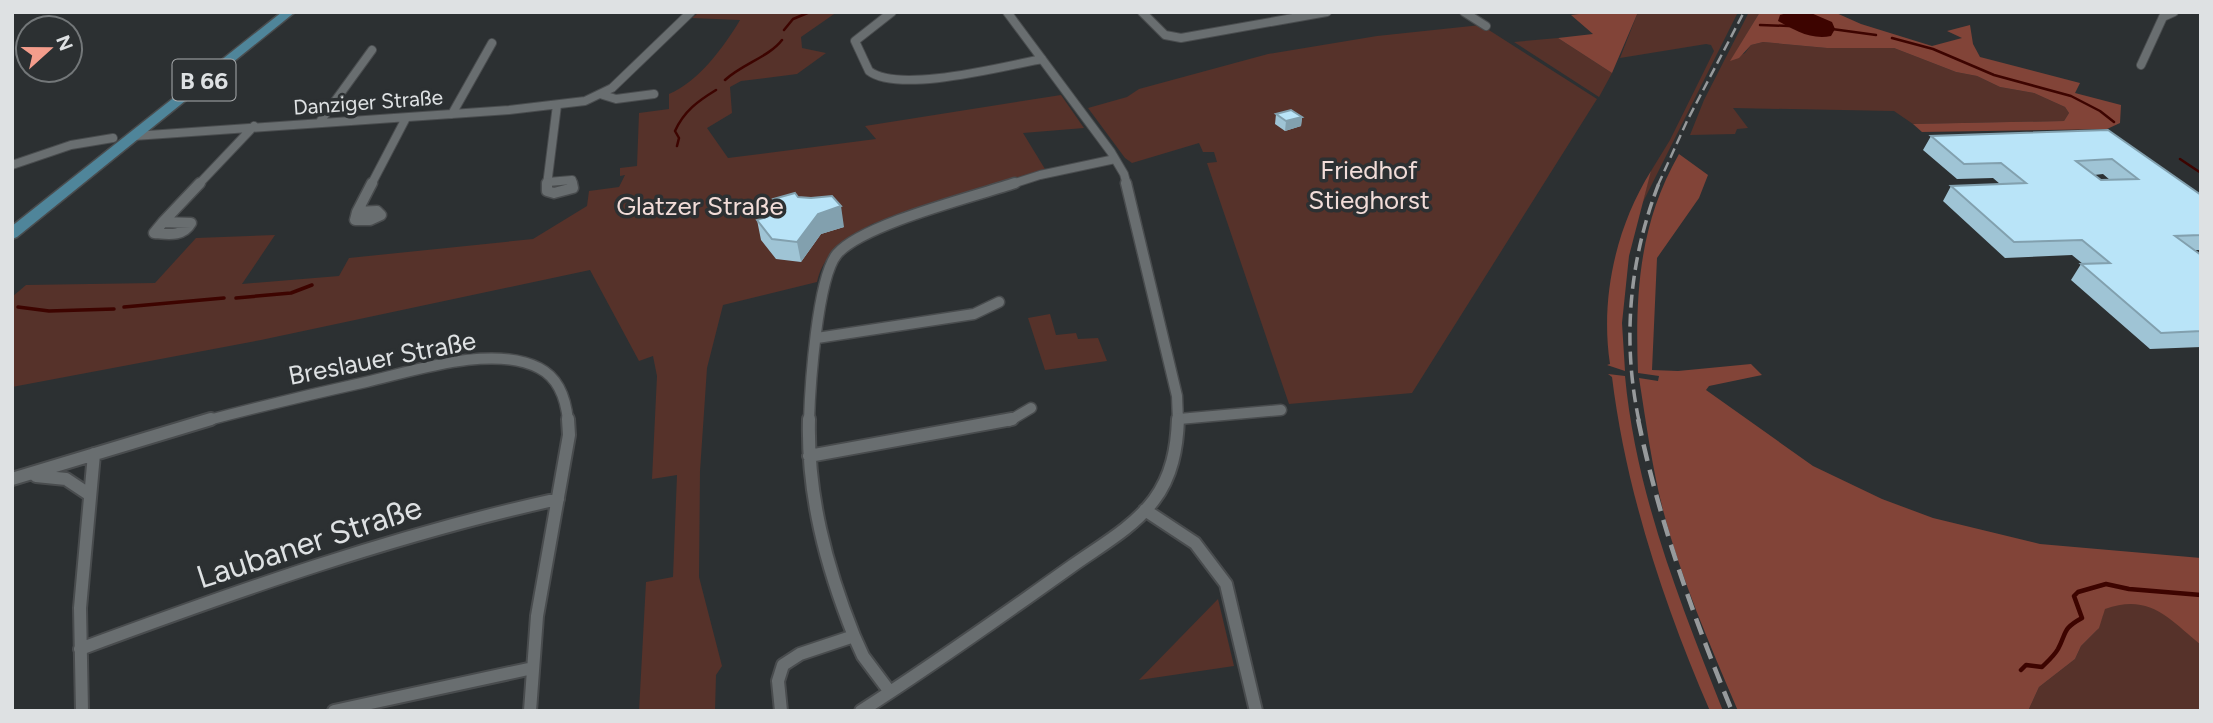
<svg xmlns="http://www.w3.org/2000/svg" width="2213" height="723" viewBox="0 0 2213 723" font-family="Figtree,sans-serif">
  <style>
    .green { fill: #56322a }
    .forest { fill: #824438 }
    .water { fill: #3d0400 }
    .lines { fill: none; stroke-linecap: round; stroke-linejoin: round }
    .stream-far2 { stroke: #3d0400; stroke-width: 2.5 }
    .stream-far1 { stroke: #3d0400; stroke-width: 3.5 }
    .stream { stroke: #3d0400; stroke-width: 4.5 }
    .minor-far2-casing { stroke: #494c4e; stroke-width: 10 }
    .minor-far1-casing { stroke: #494c4e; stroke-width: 13 }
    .minor-casing { stroke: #494c4e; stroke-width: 16 }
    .primary-casing { stroke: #494c4e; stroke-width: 3 }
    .minor-far2 { stroke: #696e70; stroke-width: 8 }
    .minor-far1 { stroke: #696e70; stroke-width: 10 }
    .minor { stroke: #696e70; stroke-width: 12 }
    .primary { fill: #4f859a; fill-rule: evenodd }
    .rail-far2 { stroke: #979a9c; stroke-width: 2.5; stroke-dasharray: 10 5; stroke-linecap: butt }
    .rail-far1 { stroke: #979a9c; stroke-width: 3.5; stroke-dasharray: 13 6; stroke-linecap: butt }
    .rail { stroke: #979a9c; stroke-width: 4.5; stroke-dasharray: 17 9; stroke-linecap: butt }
    .wall { fill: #9fc4d5; fill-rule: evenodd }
    .shaded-wall { fill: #82a0ae }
    .building { fill: #b9e4f8; stroke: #82a0ae; stroke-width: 2; fill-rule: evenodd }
    .labels { text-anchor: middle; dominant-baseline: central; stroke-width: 7; stroke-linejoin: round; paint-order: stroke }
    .far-street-label { font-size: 21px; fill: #dee1e3; stroke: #2c3032 }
    .shield { fill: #2c3032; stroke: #a9acae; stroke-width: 2 }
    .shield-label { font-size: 24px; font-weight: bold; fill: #dee1e3 }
    .park-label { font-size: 26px; fill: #f2ddd9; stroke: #2c3032 }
    .street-label { font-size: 26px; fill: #dee1e3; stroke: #2c3032 }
    .near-street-label { font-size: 32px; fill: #dee1e3; stroke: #2c3032 }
  </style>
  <rect width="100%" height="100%" fill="#2c3032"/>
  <!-- green -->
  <path class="green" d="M712,12h125l-36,25 1,11 24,5 -29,21 -56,7 -11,6 2,26 -25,15 21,30 148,-19 -11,-13 196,-31 23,33 -61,5 22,36 -173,55c-25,14 -49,29 -55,58l-94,23 -16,63 -7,103 -1,106 23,89 -6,9 -1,36h-76l7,-129 27,-5 4,-102 -25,4 5,-103 -4,-20 -14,5 -49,-91 -329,70 -249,47v-90l14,-12 129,-2 41,-45 79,-3 -33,49 97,-8 10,-18 184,-19 54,-33 2,-15 30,-4 6,-12 -5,1v-8l17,-2 2,-53 30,-4v-15c29,-12 55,-47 71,-74l-48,-2 5,-4z
    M1638,12h100l-96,192 9,-33 19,-31 44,-89 -3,-6 -5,-1 -86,14z
    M1749,12h11l-29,48 14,-7 6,-8 12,-3 64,6h67l62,24 21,4 23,11 34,6 31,14 4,6 -5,8 -151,3 -19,-13 -161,-3 15,20 -11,1 -2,5 -45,1 14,-35z
    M1481,25l116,74 -185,294 -123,11 -82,-241 10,-1 -3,-10h-11l-4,-9 -67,20 -7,-5 -37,-50 39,-11 12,-8 129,-35 109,-18z
    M1558,38l54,35 -13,24 -85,-55z
    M1050,314l6,21 20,-2 2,6 20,-1 9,23 -62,9 -17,-52z
    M2073,554l128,8v149h-173l11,-24 36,-28 6,-13 16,-16 6,-15z
    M1218,599l16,67 -95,14z"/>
  <!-- forest -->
  <path class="forest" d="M1595,12h43l-26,61 -54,-35 35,-4 -22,-19z
    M1760,12h74l27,12 71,22 30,-8 -15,-7 23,-6 3,19 7,13 100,26 -5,10 46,12 -1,18 -13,6 -185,3 -9,-8 151,-3 5,-8 -4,-6 -31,-14 -34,-6 -23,-11 -21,-4 -62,-24h-67l-64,-6 -12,3 -12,13 -9,3z
    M1679,154l29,21 -9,23 -42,60 -5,112 26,1 73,-7 11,11 -53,11 -3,4 107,76 69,33 51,19 107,26 161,14v87c-32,-26 -51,-52 -96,-36l-6,19 -18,18 -6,13 -36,28 -11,24h-290c-28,-66 -57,-132 -75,-201 -11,-43 -17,-88 -24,-132l19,3 1,-5 -21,-3c-3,-79 1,-149 41,-219z
    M1651,171l-22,85 -7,67 3,48 -18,-6 3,-1c-10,-66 6,-137 41,-193z
    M1608,374l17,2c11,118 55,226 98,335h-13c-46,-106 -84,-220 -98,-334z"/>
  <!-- water -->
  <path class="water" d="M1787,13h24l21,9 3,7 -4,7c-20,4 -37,-6 -53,-15l2,-6z"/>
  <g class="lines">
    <!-- stream-far2 -->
    <path class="stream-far2" d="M1760,25l29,1
      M1832,29l44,6
      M784,30l9,-11 17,-7
      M1892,38l41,11 61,26 77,21 29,15 14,11
      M725,80c17,-16 44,-23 57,-40
      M677,146l2,-8 -4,-7c9,-20 23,-30 41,-41
      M2180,159l21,14"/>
    <!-- stream-far1 -->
    <path class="stream-far1" d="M236,298l55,-5 21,-8
      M18,307l31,4 65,-2
      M124,307l100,-9"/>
    <!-- stream -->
    <path class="stream" d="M2021,670l5,-5 16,2c5,-5 12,-11 16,-18 9,-17 4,-20 24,-31l-8,-22 4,-4 28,-8 23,5 72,6"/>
    <defs>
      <path id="minor-far2" d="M892,12l-37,29 14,30c30,23 136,-5 173,-12
        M1007,12l104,140 13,22 3,11
        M1142,12l23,23 16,3 146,-26
        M1464,12l22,14
        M2141,65l22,-48 11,-5
        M603,95l13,4 38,-5
        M452,114l40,-71
        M319,123l53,-73
        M134,136l375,-26 76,-9 27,-13 79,-76
        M12,165l59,-20 42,-7
        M548,182l24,-2 1,5
        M198,185l56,-59
        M371,185l35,-67
        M547,185l10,-80
        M1009,185l31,-10 75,-16"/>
      <path id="minor-far1" d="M547,183v8l7,2 19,-5 -1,-5
        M1126,183l51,213 1,25
        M377,211l4,4 -11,5h-15l2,-8z
        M357,212l15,-29
        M163,222l28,1c-8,14 -23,11 -37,10z
        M163,222l37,-39
        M817,338l157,-24 25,-12
        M1179,419l102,-9
        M205,421c53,-14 107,-27 161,-39 48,-11 126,-38 173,-14 20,10 27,31 29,53
        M809,421c1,-34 8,-143 28,-167 26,-30 136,-57 178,-71
        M1009,421l22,-13"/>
      <path id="minor" d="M809,419c-2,76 17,147 45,217
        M809,456l203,-37
        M36,476l30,3 24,16
        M12,479l199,-60
        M1145,510l50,33 31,41 30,127
        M80,649c157,-58 314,-114 478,-150
        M82,711l-2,-103 14,-154
        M334,711l199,-43
        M530,711l7,-95 32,-181 -1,-16
        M781,711l-3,-30 5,-16 17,-11 54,-18 9,20 27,36
        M861,711c72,-46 141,-95 211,-145 28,-20 61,-38 82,-66 18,-24 23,-52 24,-81"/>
      <path id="primary" d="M282,12h13l-278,225 -5,2v-13z"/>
    </defs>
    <!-- minor-far2 casing -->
    <use href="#minor-far2" class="minor-far2-casing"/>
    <!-- minor-far1 casing -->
    <use href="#minor-far1" class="minor-far1-casing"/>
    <!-- minor casing -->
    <use href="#minor" class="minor-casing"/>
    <!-- primary casing -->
    <use href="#primary" class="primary-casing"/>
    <!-- minor-far2 -->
    <use href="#minor-far2" class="minor-far2"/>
    <!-- minor-far1 -->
    <use href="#minor-far1" class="minor-far1"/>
    <!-- minor -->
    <use href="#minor" class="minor"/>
    <!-- primary -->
    <use href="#primary" class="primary"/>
    <!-- rail-far2 -->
    <path class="rail-far2" d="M1658,185l29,-64 57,-109"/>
    <!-- rail-far1 -->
    <path class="rail-far1" d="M1639,421c-17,-80 -10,-161 20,-238"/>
    <!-- rail -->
    <path class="rail" d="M1638,419c21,102 55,197 94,292"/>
  </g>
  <!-- wall -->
  <path class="wall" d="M1276,114l26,3 -1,9 -16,5 -10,-7z
    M2108,130l93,65v55h-7l7,5v92l-51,2 -79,-69 10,-16h2l-11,-9 -67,3 -62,-57 8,-15 49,-2 -7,-6 -36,1 -34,-29 8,-14zM2103,174l7,6h-9l-7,-5z
    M773,199l71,28 -23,7 -20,28 -25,-3 -15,-19 -4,-20 19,-7z"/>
  <!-- shaded-wall -->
  <path class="shaded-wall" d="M1302,117l-1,9 -16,5 1,-10z
    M841,206l3,21 -23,7 -20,28 -4,-20 21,-28z"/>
  <!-- building -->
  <path class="building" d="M1291,110l11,7 -16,4 -10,-7z
    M2108,130l93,65v40l-26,1 26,19v76l-40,2 -80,-69 29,-1 -28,-23 -68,2 -63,-56 75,-3 -25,-20 -37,1 -33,-28zM2112,159l26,20 -37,1 -25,-19z
    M795,193l3,4 13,1 21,-2 9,10 -23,8 -21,28 -25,-3 -15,-19 24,-8 -8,-13z"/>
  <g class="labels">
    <!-- far-street labels -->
    <g class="far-street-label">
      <text transform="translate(368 102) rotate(-4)">Danziger Straße</text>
    </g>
    <!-- shield labels -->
    <rect class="shield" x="172.5" y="59.5" width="63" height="41" rx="5"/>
    <g class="shield-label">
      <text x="204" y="80">B 66</text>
    </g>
    <!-- park labels -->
    <g class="park-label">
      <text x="1369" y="170">Friedhof<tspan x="1369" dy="30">Stieghorst</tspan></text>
      <text x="700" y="206">Glatzer Straße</text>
    </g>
    <!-- street labels -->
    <g class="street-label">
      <text transform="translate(382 358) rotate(-11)">Breslauer Straße</text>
    </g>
    <!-- near-street labels -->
    <g class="near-street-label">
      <text transform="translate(309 542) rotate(-18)">Laubaner Straße</text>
    </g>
  </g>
  <!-- border -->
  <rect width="2213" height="723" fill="none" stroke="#dee1e3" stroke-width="28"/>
  <!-- north arrow -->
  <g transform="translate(49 49) rotate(69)"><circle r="33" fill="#2c3032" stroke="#737779" stroke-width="2"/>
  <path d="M0-5L12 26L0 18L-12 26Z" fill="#f49d8c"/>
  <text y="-10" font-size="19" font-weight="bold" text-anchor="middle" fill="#dee1e3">N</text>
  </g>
</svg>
